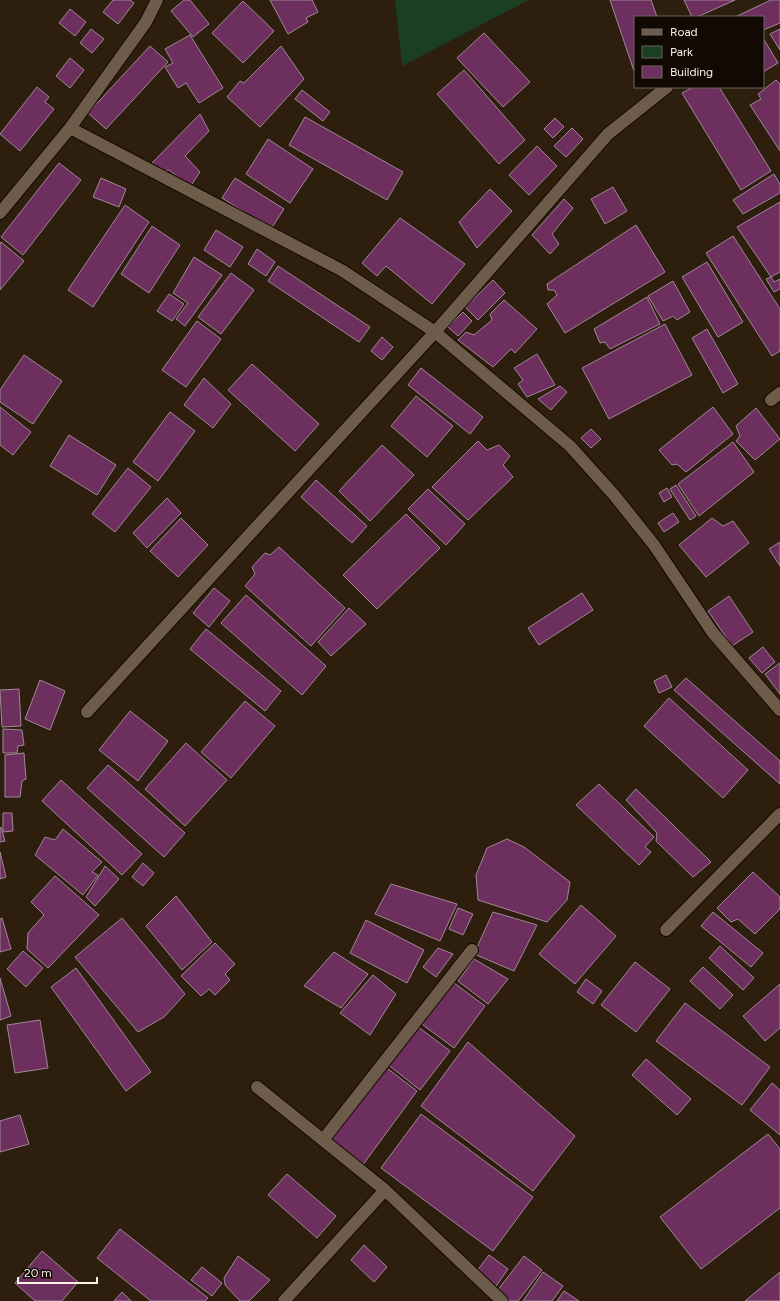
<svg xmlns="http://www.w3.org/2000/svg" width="780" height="1301" viewBox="0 0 780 1301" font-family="Figtree,sans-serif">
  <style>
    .green { fill: #1a3f22 }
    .building { fill: #6d2f5d; stroke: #a08898 }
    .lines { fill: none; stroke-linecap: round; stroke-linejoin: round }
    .minor-casing { stroke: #140800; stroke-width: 14 }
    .minor { stroke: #6d5c49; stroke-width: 12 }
  </style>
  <rect width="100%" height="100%" fill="#2d1e0d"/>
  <!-- green -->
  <path class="green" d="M395,0h134l-127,66z"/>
  <!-- building -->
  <path class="building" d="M113,0h17l4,3 -16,21 -15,-12z
    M184,0h6l19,24 -16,13 -22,-26z
    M270,0h42l6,12 -12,6 2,4 -20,12z
    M610,0h41l6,17h-22v54h-1z
    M684,0h51l-38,17h-5z
    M771,0h9v23l-17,7v-13h-28z
    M243,1l31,30 -31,32 -31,-30z
    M70,9l16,13 -11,14 -16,-13z
    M91,29l13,10 -12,14 -12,-10z
    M780,29v21l-10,-16z
    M484,33l46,49 -27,25 -46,-49z
    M190,35l33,53 -24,15 -13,-20 -8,5 -13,-21 8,-4 -8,-14z
    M763,38l15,25 -15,9z
    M150,46l18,16 -62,67 -18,-16z
    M281,46l23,33 -44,48 -33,-30 13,-16 4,2z
    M70,58l14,12 -14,18 -14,-12z
    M464,70l61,70 -26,24 -62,-70z
    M776,80l4,4v67l-30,-46 11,-6 -3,-5z
    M37,87l12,10 -4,5 9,7 -34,42 -20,-17z
    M693,87h26l52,84 -30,19 -59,-97z
    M302,90l28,22 -7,9 -28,-22z
    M200,114l9,17 -24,25 15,16 -10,15 -21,-17 -7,3 -10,-10z
    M305,117l98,55 -16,28 -98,-55z
    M555,118l9,9 -11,11 -9,-9z
    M572,128l11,11 -17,18 -12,-11z
    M268,139l45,30 -23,34 -44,-29z
    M537,146l20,20 -28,29 -20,-20z
    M59,163l22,17 -58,75 -22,-18z
    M774,174l6,10v9l-37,21 -10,-14z
    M101,178l25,11 -7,18 -26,-10z
    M235,178l49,31 -13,20 -49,-31z
    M613,187l14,24 -22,13 -14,-25z
    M490,189l22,22 -35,37 -18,-26z
    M564,199l9,9 -21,26 7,10 -9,10 -18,-19z
    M780,202v70l-9,5 -34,-50z
    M125,205l24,17 -56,85 -25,-17z
    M400,218l65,46 -33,40 -46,-38 -9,10 -15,-13z
    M636,225l29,47 -100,61 -18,-29 10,-9 -3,-5h-6l-1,-6z
    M152,226l28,19 -31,48 -28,-19z
    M216,230l27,17 -13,20 -26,-17z
    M733,236l47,73v42l-8,5 -66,-103z
    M1,242l23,19 -24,29v-47z
    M257,249l18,13 -9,14 -18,-12z
    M194,257l28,18 -37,51 -9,-7 12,-16 -15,-10z
    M707,262l36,60 -25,15 -36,-60z
    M278,266l92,61 -11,15 -91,-61z
    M231,273l23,17 -33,44 -23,-17z
    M771,277l3,5 6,-3v10l-6,3 -8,-13z
    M493,280l12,13 -27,27 -13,-13z
    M673,281l17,31 -13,8 -4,-4 -10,5 -15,-25z
    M169,294l15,10 -12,17 -15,-10z
    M647,297l13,27 -50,25 -5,-7 -5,1 -6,-14z
    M504,300l33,29 -22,24 -4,-4 -18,18 -35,-27 8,-8 8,3 18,-15 -2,-6z
    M463,312l9,9 -14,15 -10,-9z
    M197,321l24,18 -35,48 -24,-17z
    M665,324l27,51 -83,44 -27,-51z
    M707,329l31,55 -15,9 -31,-55z
    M382,337l11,10 -11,13 -11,-9z
    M537,354l18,31 -28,12 -9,-13 5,-4 -9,-12z
    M24,355l38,26 -29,43 -33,-22v-12z
    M252,364l67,60 -24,27 -67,-61z
    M421,368l62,49 -13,17 -62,-49z
    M204,378l27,26 -18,24 -29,-23z
    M560,386l7,6 -16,18 -13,-11z
    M416,396l37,30 -26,31 -36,-31z
    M0,407l31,25 -18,23 -13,-10z
    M713,407l20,27 -47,38 -9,-8 -5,1 -13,-15z
    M756,408l24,31 -25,21 -19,-19 4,-5 -4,-10z
    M170,412l25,19 -37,50 -25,-19z
    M591,429l10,10 -10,9 -10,-10z
    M69,435l47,30 -19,30 -47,-29z
    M478,441l9,9 12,-5 11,11 -7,9 10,12 -45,43 -36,-33z
    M733,442l21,30 -55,44 -21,-32z
    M382,445l32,30 -44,46 -31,-30z
    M128,468l23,19 -36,45 -23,-18z
    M316,480l51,46 -15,17 -51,-46z
    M676,485l20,31 -6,4 -20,-31z
    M667,488l5,9 -8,5 -5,-9z
    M428,489l37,35 -19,21 -38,-36z
    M167,498l14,15 -34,35 -14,-15z
    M673,513l6,9 -15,10 -6,-9z
    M406,514l34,34 -63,61 -34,-34z
    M181,518l27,27 -30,32 -28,-26z
    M712,518l11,8 10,-5 16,22 -43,34 -27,-32z
    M780,542v24l-11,-17z
    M279,547l66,61 -34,38 -66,-60 10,-12 -3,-7 13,-14 5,2z
    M214,588l16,13 -21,26 -16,-14z
    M582,593l11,17 -54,35 -11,-17z
    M246,595l80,71 -24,29 -81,-72z
    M729,596l24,36 -21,14 -24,-35z
    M349,608l17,16 -35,32 -13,-14z
    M206,629l75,62 -16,20 -75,-62z
    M763,647l12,15 -13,11 -13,-15z
    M780,663v31l-15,-20z
    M666,675l6,12 -13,6 -5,-12z
    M686,678l94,83v23l-106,-94z
    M40,680l25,11 -15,39 -25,-11z
    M19,689l2,37 -19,1 -2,-37z
    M669,698l79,72 -25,28 -79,-72z
    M245,701l30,25 -44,52 -30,-26z
    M130,711l38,30 -30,40 -39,-31z
    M3,729l19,1 2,15 -6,1 -1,7h-14z
    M186,743l41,37 -42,46 -40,-37z
    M24,753l2,26 -4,2 -2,16h-15v-42z
    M108,765l77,68 -21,24 -77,-69z
    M61,780l81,74 -20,21 -80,-74z
    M599,784l55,53 -9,10 6,5 -12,13 -63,-60z
    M636,789l75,73 -18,15 -37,-36 1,-8 -31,-33z
    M3,813h9l1,18 -10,1z
    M1,827l4,14 -5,1v-14z
    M63,829l39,33 -10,10 6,3 -15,20 -48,-40 10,-18 10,3z
    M507,839l17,8 46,35 -3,18 -20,22 -69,-22 -2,-25 11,-27z
    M0,852l6,25 -6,2z
    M143,863l11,10 -11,13 -11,-9z
    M105,866l14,13 -24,27 -9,-9z
    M753,872l27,25v12l-25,25 -17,-15 -7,3 -14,-14z
    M55,876l44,39 -51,53 -21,-19 1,-16 16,-18 -13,-13z
    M391,884l66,20 -17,37 -65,-27z
    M176,896l36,46 -30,28 -36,-44z
    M581,905l35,31 -41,48 -36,-30z
    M458,908l15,6 -10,21 -14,-6z
    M493,912l44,13 -23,46 -40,-17z
    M713,912l50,41 -12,14 -50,-41z
    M2,918l9,31 -11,3v-33z
    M122,918l63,76 -21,23 -26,15 -63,-75z
    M366,920l58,30 -17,33 -57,-30z
    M215,943l20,21 -10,10 5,6 -15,15 -6,-6 -8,7 -20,-20z
    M720,946l34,32 -11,12 -34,-32z
    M438,948l15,6 -17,23 -13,-10z
    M23,951l20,17 -17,19 -19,-18z
    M334,952l34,22 -27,34 -37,-22z
    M474,959l34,20 -20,25 -30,-23z
    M635,962l35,27 -34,43 -35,-27z
    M703,967l30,28 -13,14 -30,-28z
    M76,968l75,104 -25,19 -75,-104z
    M373,975l23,19 -26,41 -30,-22z
    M0,978l11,38 -11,4z
    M586,979l16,12 -9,13 -16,-12z
    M450,980l35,26 -31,42 -35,-26z
    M780,984v44l-15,13 -22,-25z
    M685,1003l85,64 -28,38 -86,-64z
    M40,1020l8,48 -33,5 -8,-48z
    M417,1026l33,25 -30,39 -34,-27z
    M468,1042l107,94 -42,55 -112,-85z
    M646,1059l45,40 -14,16 -45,-40z
    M383,1065l34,26 -55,75 -34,-25z
    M772,1083l8,7v45l-30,-25z
    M421,1114l112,83 -40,54 -112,-83z
    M20,1115l9,29 -29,8v-31z
    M768,1134l12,15v59l-79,61 -41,-52z
    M287,1174l49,42 -19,22 -49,-43z
    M120,1229l88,69 -3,3h-54l-54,-43z
    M364,1245l23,22 -13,15 -23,-22z
    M42,1251l36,31 -16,19h-27l-20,-18z
    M489,1255l19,14 -14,20 -20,-14z
    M238,1256l32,24 -21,21h-9l-15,-16 -1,-7z
    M524,1256l18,14 -24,31h-8l-13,-10z
    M202,1267l20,16 -10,13 -21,-16z
    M543,1272l20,14 -11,15h-29z
    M780,1272v29h-35z
    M564,1291l15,10h-22z
    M122,1292l9,9h-17z"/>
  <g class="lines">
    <defs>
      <path id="minor" d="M70,128l273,143 92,61 135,114 44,49 40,50 59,88 67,77
        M0,213l70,-85 76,-106 11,-22
        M771,400l9,-7
        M87,712l348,-380 173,-198 59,-47
        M666,930l114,-116
        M257,1087l128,103 117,111
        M323,1140l149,-190
        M284,1301l101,-111"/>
    </defs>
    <!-- minor casing -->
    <use href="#minor" class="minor-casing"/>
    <!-- minor -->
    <use href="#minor" class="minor"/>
  </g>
  <!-- legend -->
  <rect x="634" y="16" width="130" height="72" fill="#100904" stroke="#6e655e"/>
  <rect x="642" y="29" width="20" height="6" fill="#6d5c49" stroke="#6e655e"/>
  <text x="670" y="36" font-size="12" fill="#fbf0e5">Road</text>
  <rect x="642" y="46" width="20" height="12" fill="#1a3f22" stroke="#6e655e"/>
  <text x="670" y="56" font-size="12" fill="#fbf0e5">Park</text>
  <rect x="642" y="66" width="20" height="12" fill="#6d2f5d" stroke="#6e655e"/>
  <text x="670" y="76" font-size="12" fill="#fbf0e5">Building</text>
  <!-- scale -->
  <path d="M18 1277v6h79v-6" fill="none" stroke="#fbf0e5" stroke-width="2"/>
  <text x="24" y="1277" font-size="12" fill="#fbf0e5" stroke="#100904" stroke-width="3" paint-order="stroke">20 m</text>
</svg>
